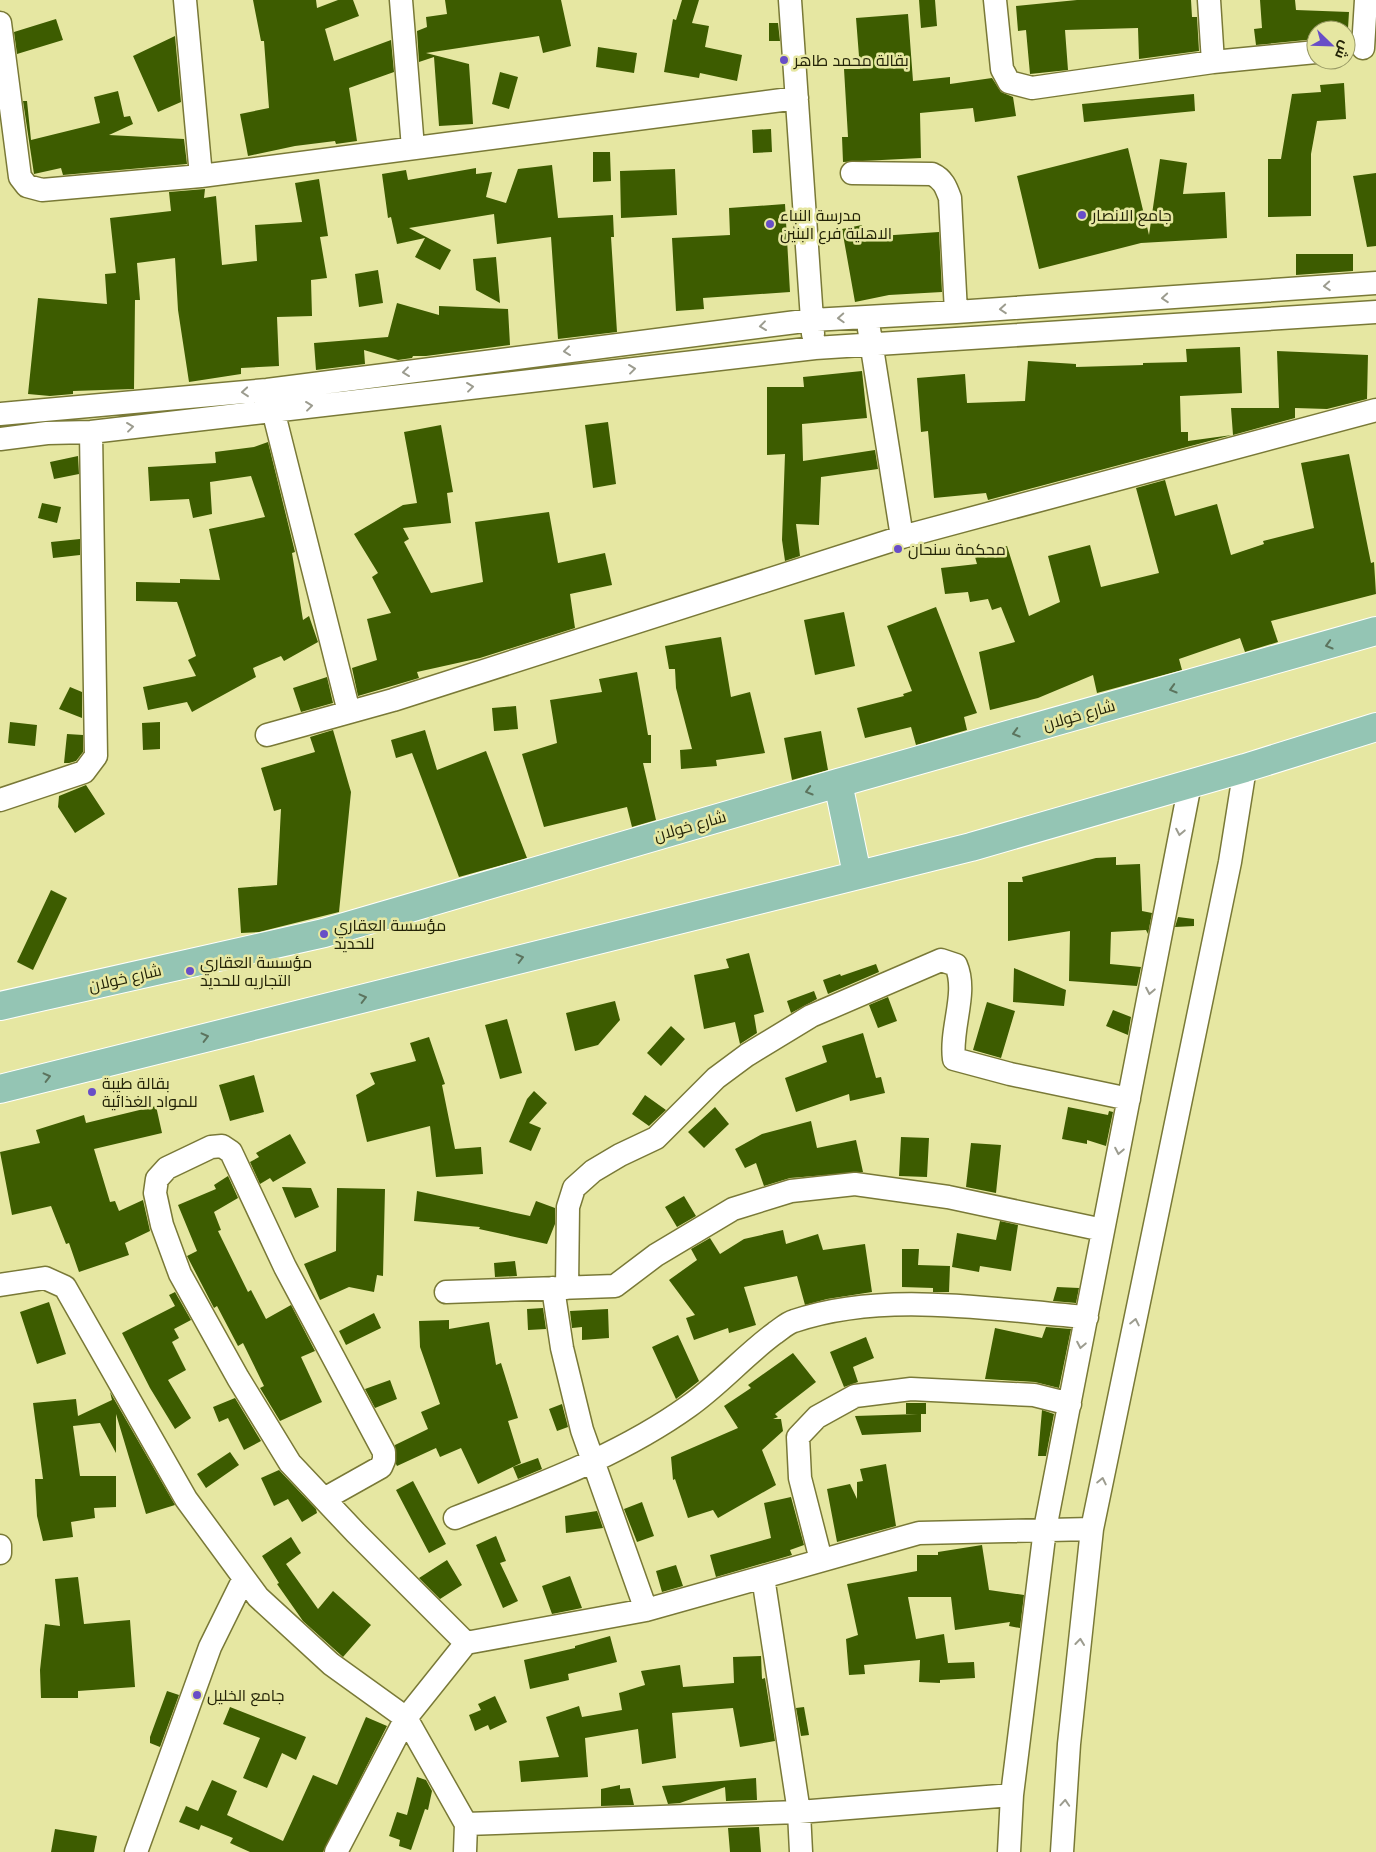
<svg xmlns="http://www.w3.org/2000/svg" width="1376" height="1852" viewBox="0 0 1376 1852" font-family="'Fira Sans',Cairo,sans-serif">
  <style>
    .building { fill: #3d5c00 }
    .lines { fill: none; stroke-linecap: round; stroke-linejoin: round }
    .minor-casing { stroke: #797937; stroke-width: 25 }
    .major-casing { stroke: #fff; stroke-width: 30 }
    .minor { stroke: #fff; stroke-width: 22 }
    .major { stroke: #94c5b4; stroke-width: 28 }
    .oneway { stroke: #9c9c8f }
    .oneway2 { stroke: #5c745e }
    .poi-dot { fill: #684ec7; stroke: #e6e7a2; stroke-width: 2 }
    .labels { text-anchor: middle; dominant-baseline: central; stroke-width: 5; stroke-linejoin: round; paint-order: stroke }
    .poi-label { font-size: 16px; fill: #232307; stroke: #e6e7a2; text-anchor: start }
    .street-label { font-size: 16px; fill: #232307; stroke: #e6e7a2 }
  </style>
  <rect width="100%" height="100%" fill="#e6e7a2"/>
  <!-- building -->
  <path class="building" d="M253,0h63l1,8 21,-8h15l6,16 -34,13 9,32 57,-21 3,32 -45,16 8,53 -21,3 -1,-3 -40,5 -47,10 -8,-42 29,-6 -5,-67h-3z
    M445,0h116l10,46 -28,7 -4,-17 -113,17 43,11 4,60 -34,2 -5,-69 -15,5 -2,-31 10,-4 -1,-10 21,-3z
    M682,0h17l-7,23 17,3 -4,21 37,8 -5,26 -37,-8 -1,5 -35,-6 9,-53 3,1z
    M919,0h16l2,26 -16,2z
    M1077,0h114l1,17h5l2,34 -60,8 -1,-31 -73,2 3,40 -38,4 -4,-44 -8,1 -2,-25z
    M1260,0h35l1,10 53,2 -2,33 -1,-15h-30v9l-60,6 -2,-16 8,-1z
    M908,14l5,67 37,-4v7l42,-6 9,14 12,5 3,19 -41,6 -2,-14 -53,5 1,45 -78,4 -1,-25h6l-4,-68h16l-4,-51z
    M56,19l7,21 -46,14 -3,-22z
    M769,23h9l2,18h-11z
    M175,36l6,66 -23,10 -25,-56z
    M598,47l39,6 -3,20 -38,-6z
    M500,72l18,5 -9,32 -17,-5z
    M1344,83l2,36 -29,2 -6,33v62l-43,1v-58h13l11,-65 29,-2 -1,-7z
    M118,91l6,26 6,-1 3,8 -24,11 75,4 3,25 -124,11 -2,-7 -27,6 -11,-73h4l4,39 69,-17 -6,-26z
    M1194,94l1,17 -111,11 -2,-18z
    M771,129l1,23 -19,1 -1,-23z
    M1128,148l21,87 11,-76 27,4 -4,31 42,-2 2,46 -86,5 -102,26 -22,-93z
    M593,152h17l1,29 -18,1z
    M552,165l6,53 55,-3 1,22h-3l6,95 -59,7 -7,-102 -54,7 -3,-30 -85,14 42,22 -11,20 -25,-13 10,-19 -28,6 -6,-27 -3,1 -6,-44 24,-4 2,10 68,-12v6l16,-2 -6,25 20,6 12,-34z
    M675,169l2,46 -56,3 -1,-47z
    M1376,173v73l-9,1 -14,-71z
    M319,179l9,57 -8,1 7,41 -16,2 1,36 -35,1 2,49 -38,2v6l-52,8 -11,-72 -3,-52 -38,5 3,37h-5l-1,89 -61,2v3l-23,2 -22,-2 10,-96 69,6 -2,-30 11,-1 -6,-55 61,-7 -2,-19 36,-3 -1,9 12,-2 6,69 35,-4 -2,-36 47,-3 -7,-39z
    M785,204l5,88 -87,6 1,11 -28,2 -4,-73 58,-3 -1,-27z
    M862,225l2,12 75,-5 3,60 -53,3 -34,7 -13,-73z
    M1296,254h57v17l-57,4z
    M496,257l4,46 -24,-13 -3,-31z
    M378,270l5,33 -24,4 -4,-33z
    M397,303l42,12v-9l69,3 2,36 -84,11h-13l-1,2 -14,2 -34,-10 1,14 -49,6 -2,-27 74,-6z
    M1240,347l2,46 -62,3 1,36h7v9l44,-6 -244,65 -2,-7 -52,5 -6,-67 -7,1 -4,-54 48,-4 2,29 58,-2 3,-40 48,3v3l67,-2v-2l44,-1 -1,-13z
    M1277,351l91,4 -1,44 -40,10 -32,-1v10l-62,17 -2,-27h48z
    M862,371l5,47 -65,6 1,37 72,-11 3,19 -57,8 -2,48 -23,-1 4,32 -15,5 -3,-21 3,-86 -18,1v-68h37l-1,-10z
    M608,422l8,62 -23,4 -8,-63z
    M441,425l12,67 -6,1 4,30 -48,5 6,11 -5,3 27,51 52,-11 -8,-60 74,-10 9,51 47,-10 7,32 -42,9 5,34 -95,30 -63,14 2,6 -61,18 -6,-28 25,-8 -10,-41 24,-6 -19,-36 6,-4 -24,-39 49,-29 14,-2 -13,-71z
    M268,442l27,110 -3,1 11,67 6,-4 9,26 -34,19 -3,-5 -28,12 3,9 -64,35 -5,-10 -39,8 -5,-23 53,-11 -8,-16 8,-4 -19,-54 -41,-1v-19l44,1v-4l40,1 -11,-51 56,-12 -14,-41 -41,6 2,32 -19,4 -4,-19 -39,2 -2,-34 68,-4 -1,-11 39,-5z
    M1349,454l22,109 3,-1 2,32 -105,27 7,21 -33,10 -5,-14 -61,21 3,11 -85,23 -4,-18 -55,23 -48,12 -11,-58 36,-10 -14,-35 -9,3 -4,-11 -18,3 -2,-10 -23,2 -4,-26 36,-4 -2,-7 32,-11 22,70 31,-14 -12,-46 42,-11 11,42 58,-14 -23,-85 29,-8 10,36 42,-12 14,51 33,-11 -1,-3 51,-13 -13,-65z
    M78,456l1,18 -25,5 -4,-17z
    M42,503l19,4 -4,16 -19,-5z
    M80,539v16l-27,3 -2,-16z
    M936,607l41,106 -13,4 3,13 -51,15 -5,-18 -46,11 -8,-30 47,-12 -1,-2 9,-3 -25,-65z
    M844,612l11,54 -40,9 -11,-55z
    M721,637l10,60 19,-5 15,61 -49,7 1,6 -36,3 -1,-19 12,-1 -16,-61 -1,-19h-6l-4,-23z
    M637,672l11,63h3v28h-8l13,57 -24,7 -5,-20 -83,20 -22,-73 35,-11 -7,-43 52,-8 -3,-13z
    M327,677l6,26 -32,9 -8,-24z
    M70,687l12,5v26l-23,-9z
    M516,706l2,23 -24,2 -2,-23z
    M10,722l27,3 -2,21 -27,-3z
    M160,722v27l-17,1 -1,-27z
    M333,730l18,62 -12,120 -80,20 -18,1 -3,-45 39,-3 4,-76 -7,2 -13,-43 54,-16 -5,-15z
    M425,730l12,40 49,-19 41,107 -68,19 -47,-124 -16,5 -5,-18z
    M821,731l7,39 -36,10 -8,-42z
    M67,734l16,1v17l-7,9 -7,2h-5z
    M86,785l19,29 -30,19 -17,-26 1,-11z
    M1116,857v8l24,-1 2,47 10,2 -4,21 -2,-4 -35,2 -1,32 31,3 -4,19 -68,-5 1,-50 -62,10v-59h15l-1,-5 74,-19z
    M51,890l16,8 -34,72 -16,-8z
    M1178,917l16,2v7l-19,1z
    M749,953l15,59 -10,3 3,18 -17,11 -5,-22 -31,7 -10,-54 35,-7 -3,-9z
    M876,964l3,8 -51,22 -5,-14 17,-6 1,2z
    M1014,968l52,22 -2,16 -51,-4z
    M814,991l3,8 -26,14 -4,-12z
    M888,997l9,24 -19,7 -9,-23z
    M615,1001l5,19 -22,25 -23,6 -9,-38z
    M987,1002l28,9 -14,47 -28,-8z
    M1113,1010l18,7 -3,18 -22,-9z
    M507,1019l15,54 -22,6 -15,-54z
    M671,1026l14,13 -24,27 -14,-13z
    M863,1033l13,45 5,-1 4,16 -35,8 -1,-7 -53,18 -11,-34 42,-16 -5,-16z
    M429,1037l16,47 -3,1 13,64 26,-2 2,27 -47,3 -6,-51 -63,16 -11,-47 19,-11 -5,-11 46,-12 -6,-18z
    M254,1075l10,37 -34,9 -11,-36z
    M534,1091l13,12 -18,20 12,5 -10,23 -22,-9 18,-43z
    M645,1095l21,15 -17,16 -17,-12z
    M156,1106l6,27 -68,16 16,53 5,-1 4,10 24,-11 7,31 -25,12 4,12 -50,17 -10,-29 -3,1 -15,-38 -39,9 -12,-63 40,-9 -4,-13 48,-15 2,8z
    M715,1107l14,17 -25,24 -16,-16z
    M1068,1107l40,8 1,-4 4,1 -7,34 -19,-6v4l-25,-5z
    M811,1121l6,27 39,-8 7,32 -73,6 -26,8 -8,-23 -11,5 -10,-19 27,-15z
    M290,1134l16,29 -33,19 -3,-4 -10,6 -10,-22 9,-5 -3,-4z
    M901,1137l28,1 -2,39 -28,-1z
    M971,1143l30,2 -5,48 -30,-6z
    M228,1176l10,22 -24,14 7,18 -3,1 30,61 3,-2 15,29 25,-14 24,46 -14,6 21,45 -42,19 -20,-33 4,-2 -21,-43 -5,3 -21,-40 -3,2 -27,-52 10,-5 -19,-46 38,-16 -2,-4z
    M282,1187l29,1 8,19 -24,11z
    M337,1188l48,1 -2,87 -6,-1 -3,17 -25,-5 -29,13 -16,-36 32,-13z
    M417,1191l113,25 6,-15 19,7v16l-8,20 -68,-15 1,-2 -66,-6z
    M684,1196l12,20 -19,11 -12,-20z
    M1000,1221l18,4 -7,46 -31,-5 -1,6 -27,-5 5,-34 39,7z
    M783,1230l3,14 32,-10 5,16 42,-6 7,48 -45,7 -22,6 -8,-29 -53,11 12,38 -27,8 -1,-5 -34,12 -8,-22 9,-3 -26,-35 28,-20 -6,-11 19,-11 10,16 24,-15z
    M902,1249h17l-1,16 32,1 -1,26h-16v-4l-31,-1z
    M515,1261l2,15 -22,1 -1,-14z
    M1057,1287l22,1 -3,15 -23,-2z
    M175,1292l16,28 -17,9 5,9 -7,4 14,28 -18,10 23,38 -16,11 -25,-41 -28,-55 53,-27 -6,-11z
    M49,1302l17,52 -29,10 -17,-52z
    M543,1308l3,21 -18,1 -1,-21z
    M608,1309l1,29 -27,2v-13l-10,1 -2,-17z
    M374,1313l7,15 -35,17 -7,-14z
    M449,1320v9l40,-7 7,43 5,-2 17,55 -10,3 13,42 -43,21 -17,-36 -21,9 -4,-9 -39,18 -1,-2 -1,-19 33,-16 -7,-17 19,-8 -20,-57 -1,-26z
    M1046,1327l25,2 -12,59 -24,-6 -50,-3 10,-51 47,10z
    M678,1335l21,46 -23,18 -24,-52z
    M866,1337l8,21 -21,9 5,15 -14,5 -14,-35z
    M793,1353l23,29 -41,32 3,3 -5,2h8l2,12 -21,19 14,35 -58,33 -5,-8 -25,8 -13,-39 -2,1 -2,-23 67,-29 -14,-22 27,-18 -3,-3z
    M390,1380l7,19 -22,9 -10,-19z
    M110,1392l65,113 -29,9 -30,-100v39l-16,-30 -27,3 7,50h36v31l-22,1 1,10 -24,4 2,15 -30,4 -6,-25 -2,-37h8l-10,-76 43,-4 2,17 34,-16z
    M235,1398l26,43 -17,9 -16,-32 -9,4 -6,-15z
    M906,1403h20v11h-5v18l-59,3 -7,-19 63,-2h-12z
    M562,1404l6,23 -11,4 -8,-22z
    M1042,1410l12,4 -8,42h-8z
    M230,1452l9,13 -33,23 -9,-14z
    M538,1458l4,11 -24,10 -5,-12z
    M886,1464l10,62 -59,16 -10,-53 23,-5 7,15v-17l6,-1 -3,-12z
    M279,1470l37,39 1,4 -15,9 -14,-23 -14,7 -13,-28z
    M413,1481l33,63 -17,9 -33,-63z
    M791,1497l13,48 -14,5 2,5 -76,22 -6,-22 61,-17 -7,-35z
    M642,1502l12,34 -17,6 -13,-33z
    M597,1511l6,17 -37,5 -1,-17z
    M496,1536l10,25 -6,2 18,38 -15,7 -27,-63z
    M291,1537l10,16 -15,11 32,45 15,-18 38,34 -28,32 -40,-36 -26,-37 2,-1 -17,-27z
    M982,1545l7,45 35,5 -4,33 -11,-2 1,-4 -55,8 -4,-33h-43l8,42 28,-5 4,29 26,-1 1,16 -35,2v3l-21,-1 1,-22 -56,5 1,9 -16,1 -3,-36 12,-4 -11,-51 70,-13v-16h21v-3z
    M447,1560l15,25 -22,14 -21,-21z
    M676,1565l7,21 -21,6 -6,-21z
    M570,1576l12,32 -30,6 -10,-28z
    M78,1577l6,47 46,-4 5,67 -57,4v7h-37l-1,-28 5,-46 15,2 -5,-47z
    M610,1636l7,26 -49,12 1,6 -39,9 -6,-29 51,-12v-2z
    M761,1656l1,23 3,-1 10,63 -35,6 -7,-39 -61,5 4,45 -34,6 -4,-35 -53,9 3,39 -67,5 -2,-21 40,-4 -13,-40 33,-11 3,11 40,-7 -3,-17 26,-8 -4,-14 39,-6 3,22 51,-4 -1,-26z
    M167,1691l12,4 -19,52 -10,-4v-6z
    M495,1696l12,26 -17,8 -2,-5 -13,6 -6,-16 12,-5 -3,-6z
    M230,1707l76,30 -10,23 -14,-7 -15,35 -24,-10 17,-40 -37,-14z
    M804,1707l5,28 -8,1 -5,-28z
    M366,1717l21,9 -64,126h-73l-20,-9 3,-5 -32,-13 -2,5 -20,-8 7,-16 12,5 14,-31 25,11 -10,24 56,26 30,-66 24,10z
    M417,1777l9,3 6,11 -4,19 -3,-1 -14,41 -12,-4 1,-6 -11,-4 8,-24 10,3z
    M756,1778l1,22 -31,1 -1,-14 -45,16 -12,1 -6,-18z
    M620,1785v4l10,-1 4,17 -33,1v-17z
    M759,1827l2,25h-31l-2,-24z
    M55,1829l42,7 -3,16h-43z"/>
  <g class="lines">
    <defs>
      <path id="minor" d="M185,0l16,176
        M401,0l12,148
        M790,0l23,334
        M995,0l7,69 7,13 23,6 181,-26 103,-10
        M1209,0l4,62
        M0,23l20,154 7,9 15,4 159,-14 596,-78
        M1363,48l3,-48
        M852,173l80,1c11,5 14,13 18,24l6,114
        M869,329l33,208 474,-127
        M273,410l76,302
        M0,414l267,-24 545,-70 144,-8 420,-29
        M0,439l47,-6 44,-1 724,-84 561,-36
        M267,735l126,-35 509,-163
        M0,800l84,-28 12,-16 -5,-324
        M0,1285l45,-7 20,9 121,212 72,98 73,67 75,54 60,106
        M553,1288l9,60 20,82 64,180
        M567,1288l1,-81 6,-19 19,-17 27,-16 36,-17 60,-60 31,-23 64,-39 130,-56 15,5c12,28 -6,63 -2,94l56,15 119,25
        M446,1292l169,-6 41,-31 77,-46 58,-18 64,-7 93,13 155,33
        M324,1499l57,-32 3,-7v-8l-99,-185 -54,-115 -9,-6 -11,1 -44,21 -10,11 -2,14 7,32 18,49 58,104 52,85 66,70 110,110
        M455,1518c80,-32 163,-61 234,-112 31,-22 56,-51 86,-73 6,-4 12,-10 19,-12 91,-31 199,-11 293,-4
        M0,1546v7
        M821,1560l-21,-82 -2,-41 19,-20 38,-21 56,-7 123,6 36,9
        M763,1577l36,235 2,40
        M136,1852l74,-205 34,-69
        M336,1852l70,-134 60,-75 180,-33 273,-77 173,-4
        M465,1852l1,-28 333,-12 213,-17
        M1009,1852l3,-57 33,-266 145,-745
        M1062,1852l7,-108 23,-215 138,-667 15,-94"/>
      <path id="major" d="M838,783l19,91
        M0,1006l324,-73 514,-150 538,-152
        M0,1089l971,-242 274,-79 131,-41"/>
    </defs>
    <!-- minor casing -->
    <use href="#minor" class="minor-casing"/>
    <!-- major casing -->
    <use href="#major" class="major-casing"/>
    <!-- minor -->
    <use href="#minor" class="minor"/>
    <!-- major -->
    <use href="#major" class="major"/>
  </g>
  <!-- one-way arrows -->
  <defs><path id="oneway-chevron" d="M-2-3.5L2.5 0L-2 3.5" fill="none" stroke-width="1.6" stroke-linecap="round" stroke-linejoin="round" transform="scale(1.25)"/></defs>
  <g class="oneway">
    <use href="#oneway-chevron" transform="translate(1327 286) rotate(176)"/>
    <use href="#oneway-chevron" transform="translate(1165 298) rotate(176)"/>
    <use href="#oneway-chevron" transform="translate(1003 309) rotate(176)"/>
    <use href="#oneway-chevron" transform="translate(841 318) rotate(177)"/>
    <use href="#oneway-chevron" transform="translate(763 326) rotate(173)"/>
    <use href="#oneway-chevron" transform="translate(567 351) rotate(173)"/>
    <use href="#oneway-chevron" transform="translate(632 369) rotate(-7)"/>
    <use href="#oneway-chevron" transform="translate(406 372) rotate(173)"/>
    <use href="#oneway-chevron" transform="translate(470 387) rotate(-7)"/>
    <use href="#oneway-chevron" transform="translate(245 392) rotate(175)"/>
    <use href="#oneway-chevron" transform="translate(309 406) rotate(-7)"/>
    <use href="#oneway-chevron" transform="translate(130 427) rotate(-7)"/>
    <use href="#oneway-chevron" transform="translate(1180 832) rotate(101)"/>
    <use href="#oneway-chevron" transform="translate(1150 991) rotate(101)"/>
    <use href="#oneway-chevron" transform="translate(1119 1151) rotate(101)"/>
    <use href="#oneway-chevron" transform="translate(1135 1322) rotate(-78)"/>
    <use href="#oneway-chevron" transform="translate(1081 1345) rotate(101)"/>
    <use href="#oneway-chevron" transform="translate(1102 1481) rotate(-78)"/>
    <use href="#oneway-chevron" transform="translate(1080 1642) rotate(-84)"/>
    <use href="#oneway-chevron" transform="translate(1065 1803) rotate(-86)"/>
  </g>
  <g class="oneway2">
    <use href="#oneway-chevron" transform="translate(1329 645) rotate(164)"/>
    <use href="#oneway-chevron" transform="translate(1173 689) rotate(164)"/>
    <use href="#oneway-chevron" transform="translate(1016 733) rotate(164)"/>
    <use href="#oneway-chevron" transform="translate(809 791) rotate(164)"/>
    <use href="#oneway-chevron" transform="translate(520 958) rotate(-14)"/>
    <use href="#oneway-chevron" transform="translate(363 998) rotate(-14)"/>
    <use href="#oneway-chevron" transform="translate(205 1037) rotate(-14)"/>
    <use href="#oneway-chevron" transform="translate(47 1077) rotate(-14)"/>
  </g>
  <!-- markers -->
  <g class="poi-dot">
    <circle cx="784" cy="60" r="5"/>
    <circle cx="1082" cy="215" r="5"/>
    <circle cx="770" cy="224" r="5"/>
    <circle cx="898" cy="549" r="5"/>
    <circle cx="324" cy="934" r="5"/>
    <circle cx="190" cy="971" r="5"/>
    <circle cx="92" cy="1092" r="5"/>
    <circle cx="197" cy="1695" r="5"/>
  </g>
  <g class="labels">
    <!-- poi labels -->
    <g class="poi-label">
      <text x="794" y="60">بقالة محمد طاهر</text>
      <text x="780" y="215">مدرسة النباء<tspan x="780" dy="18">الاهلية فرع البنين</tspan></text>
      <text x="1092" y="215">جامع الانصار</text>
      <text x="908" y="549">محكمة سنحان</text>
      <text x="334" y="925">مؤسسة العقاري<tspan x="334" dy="18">للحديد</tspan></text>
      <text x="200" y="962">مؤسسة العقاري<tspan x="200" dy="18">التجاريه للحديد</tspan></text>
      <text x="102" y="1083">بقالة طيبة<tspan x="102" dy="18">للمواد الغذائية</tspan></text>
      <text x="207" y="1695">جامع الخليل</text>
    </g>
    <!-- street labels -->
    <g class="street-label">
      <text transform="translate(1079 715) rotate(-16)">شارع خولان</text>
      <text transform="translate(690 826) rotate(-16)">شارع خولان</text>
      <text transform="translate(125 978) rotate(-13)">شارع خولان</text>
    </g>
  </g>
  <!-- north arrow -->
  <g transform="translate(1331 45) rotate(113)"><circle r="24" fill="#e6e7a2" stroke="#989964"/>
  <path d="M0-4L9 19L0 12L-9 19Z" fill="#684ec7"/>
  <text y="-8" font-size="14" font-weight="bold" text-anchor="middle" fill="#232307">ش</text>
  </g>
</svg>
